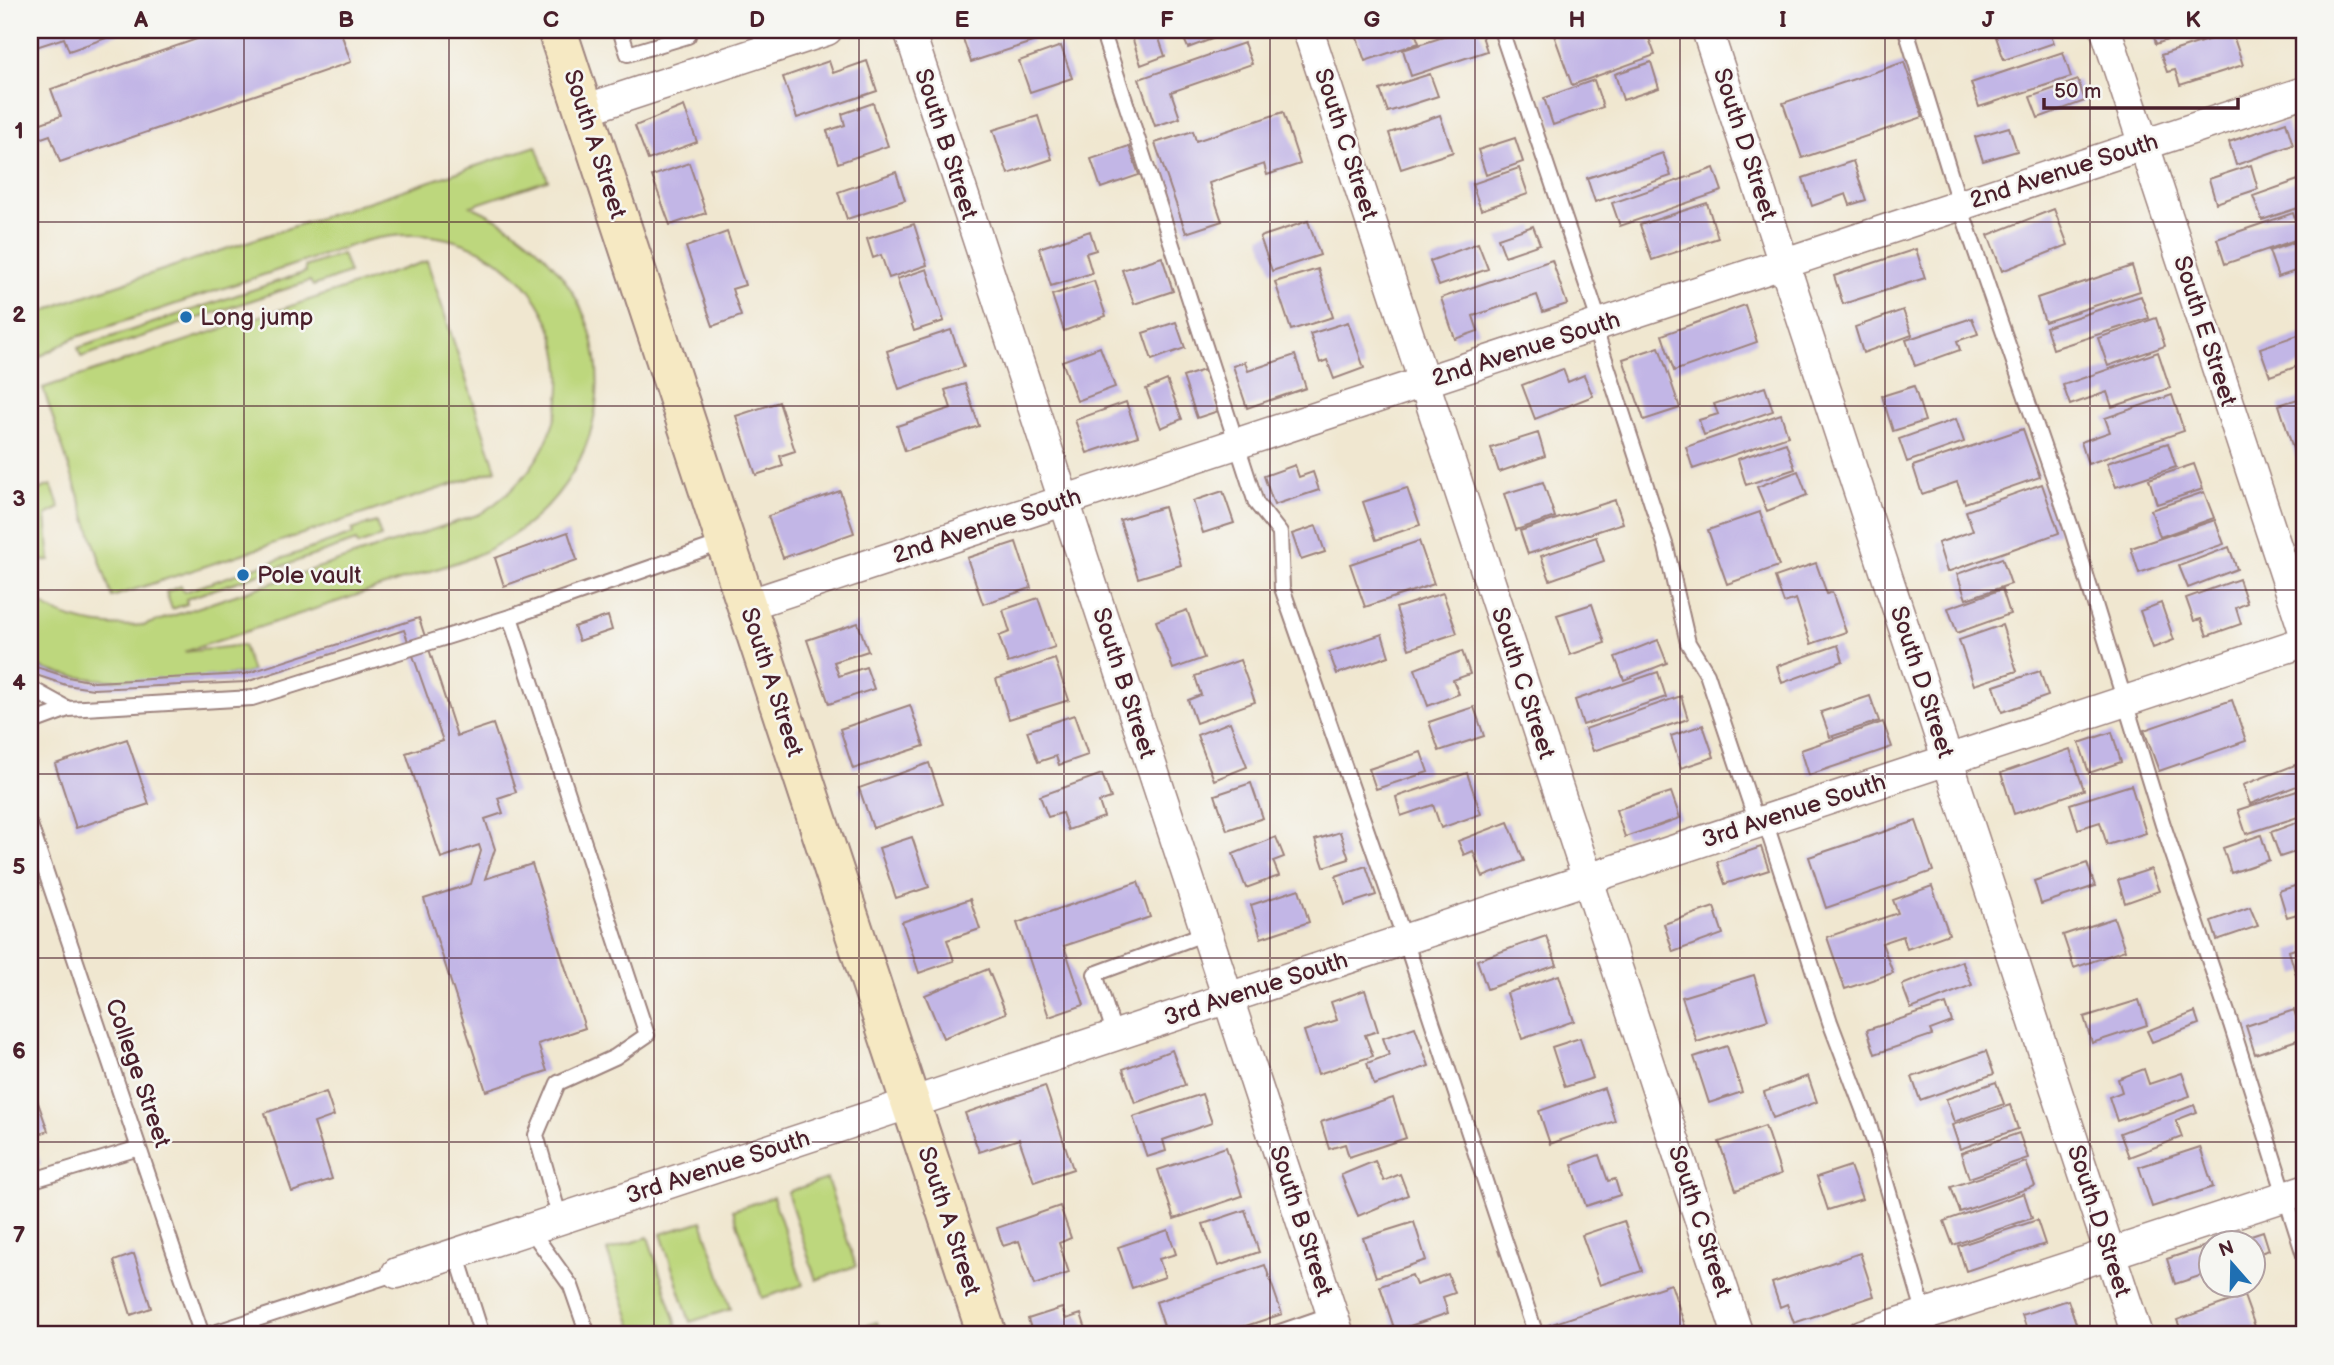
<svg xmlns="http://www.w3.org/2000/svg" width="2334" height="1365" viewBox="0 0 2334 1365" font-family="'Balsamiq Sans',sans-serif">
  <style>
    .green { fill: #bdd77d; stroke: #847b54; stroke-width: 2 }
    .building { fill: #c2b6e6 }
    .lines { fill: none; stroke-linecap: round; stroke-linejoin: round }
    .lane-casing { stroke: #9d837e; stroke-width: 18 }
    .street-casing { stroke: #9d837e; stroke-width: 33 }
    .secondary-casing { stroke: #9d837e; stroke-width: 42 }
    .lane { stroke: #fff; stroke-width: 14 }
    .street { stroke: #fff; stroke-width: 30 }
    .secondary { stroke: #f6e9c3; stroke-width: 38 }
    .grid { fill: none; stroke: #4a1f2b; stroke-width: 2; stroke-opacity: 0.55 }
    .poi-dot { fill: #1f6fb2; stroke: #f6f6f2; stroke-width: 2.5 }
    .labels { text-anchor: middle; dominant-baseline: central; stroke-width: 5; stroke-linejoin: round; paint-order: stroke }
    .street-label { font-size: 24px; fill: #4a1f2b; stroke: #f6f6f2 }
    .poi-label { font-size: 24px; fill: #4a1f2b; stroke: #f6f6f2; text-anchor: start }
    .neatline { fill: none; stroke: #4a1f2b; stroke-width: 2.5 }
    .grid-label { font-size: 23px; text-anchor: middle; font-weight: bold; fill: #4a1f2b }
  </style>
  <rect width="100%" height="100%" fill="#f6f6f2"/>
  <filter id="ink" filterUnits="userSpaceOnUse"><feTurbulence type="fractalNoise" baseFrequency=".0143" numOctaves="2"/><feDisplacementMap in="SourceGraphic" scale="14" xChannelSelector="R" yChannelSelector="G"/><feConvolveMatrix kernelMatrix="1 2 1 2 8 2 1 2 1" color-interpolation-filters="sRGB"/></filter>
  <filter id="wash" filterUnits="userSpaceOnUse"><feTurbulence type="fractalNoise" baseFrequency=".00686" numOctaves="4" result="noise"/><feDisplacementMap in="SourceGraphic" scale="28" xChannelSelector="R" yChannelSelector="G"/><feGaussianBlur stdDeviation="1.57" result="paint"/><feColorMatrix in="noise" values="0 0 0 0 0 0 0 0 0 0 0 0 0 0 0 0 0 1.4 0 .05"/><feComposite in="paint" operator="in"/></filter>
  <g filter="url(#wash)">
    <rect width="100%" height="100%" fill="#f0e7d0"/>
    <!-- green -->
    <path class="green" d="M536,146l12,34 -77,26c169,73 169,281 -1,352l-286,94 59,-7 9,27 -7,2c-72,4 -147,17 -215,-10v-68c33,27 74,32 115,29l335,-111c157,-100 65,-317 -115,-273l-291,97 -44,24v-44l33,-15z
      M342,254l7,19 -36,13 -3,-5 -229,76 -3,-9 228,-76 -1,-5z
      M427,261l69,209 -384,127 -69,-209z
      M30,478l8,12 13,-5 9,23 -14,7 4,46 -20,-1z
      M376,522l5,15 -23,8 -2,-4 -170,58 1,5 -15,5 -6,-17 15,-6 3,6 169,-58 -1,-4z
      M827,1179l29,87 -40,14 -29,-88z
      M773,1197l30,88 -41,13 -29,-88z
      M702,1221l29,88 -41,13 -29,-88z
      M648,1237l29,88 -30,10h-12l-28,-84z
      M877,1322l4,13h-45z"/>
    <g id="blocks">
      <!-- building -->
      <path class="building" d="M30,30h99l-60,21 -5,-13 -34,11z
        M223,30h117l11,32 -291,100 -10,-27 -20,7v-15l31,-11 -10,-27z
        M960,30h68l4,12 -61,20z
        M1156,30l9,26 -24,9 -9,-28z
        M1180,30h56l-48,18z
        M1372,30h42l5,13 -54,18 -9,-26z
        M1465,30h15l7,21 -76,25 -8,-26z
        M1569,30h77l9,25 -83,30 -18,-50z
        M1998,30h51l5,13 -50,17 -10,-29z
        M2152,30h44l-40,14z
        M2232,32l11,33 -63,20 -5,-15 -8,2 -6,-17z
        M1244,43l8,21 -81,28 9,26 -25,8 -16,-47z
        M1061,46l11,32 -42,14 -11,-31z
        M2063,52l8,25 -92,30 -8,-24z
        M829,61l4,12 34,-12 10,30 -80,27 -14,-41z
        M1651,62l8,26 -36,12 -8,-26z
        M1904,62l19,55 -121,41 -19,-55z
        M1430,74l8,22 -50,16 -8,-22z
        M1594,80l9,27 -50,18 -9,-27z
        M2078,80l7,21 -47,17 -8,-21z
        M873,103l15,43 -50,17 -11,-32 18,-6 -3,-11z
        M684,106l13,36 -49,18 -13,-34z
        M1283,112l17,52 -33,11 -3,-11 -55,19 13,38 -36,12 -31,-90 38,-12 3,10z
        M1440,115l13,37 -52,17 -12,-36z
        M1038,116l14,43 -44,15 -15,-44z
        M2286,122l7,23 -57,20 -7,-23z
        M2009,127l8,24 -34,10 -8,-24z
        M1515,138l8,24 -37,13 -8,-25z
        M1129,146l10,29 -38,13 -10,-29z
        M1663,153l8,23 -76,26 -8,-24z
        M1853,161l13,39 -16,5 -4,-11 -34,12 -9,-28z
        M689,163l17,50 -36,12 -18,-49z
        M2251,165l7,24 -42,14 -7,-24z
        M1519,168l9,26 -47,16 -9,-26z
        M1714,168l8,23 -102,35 -8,-23z
        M896,172l9,28 -58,19 -9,-27z
        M2304,178v28l-42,14 -9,-24z
        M1707,203l11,35 -66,22 -12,-35z
        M2054,209l14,36 -66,26 -14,-36z
        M2293,213l8,25 -76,26 -8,-25z
        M1308,221l12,34 -48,16 -12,-34z
        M914,224l13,41 -38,13 -8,-23 -8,3 -6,-19z
        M1533,226l7,18 -35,12 -7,-18z
        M1090,231l6,19 -10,3 6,20 -41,13 -12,-38z
        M727,232l18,53 -13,4 9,27 -28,10 -27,-79z
        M2304,239v29l-26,9 -9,-26z
        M1478,243l10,26 -49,17 -9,-25z
        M1916,249l9,29 -82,26 -9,-28z
        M1162,257l11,34 -39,13 -12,-34z
        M1552,260l15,44 -24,8 -6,-17 -64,21 5,15 -23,8 -14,-41z
        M2132,266l8,25 -95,31 -8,-24z
        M927,269l17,52 -30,10 -17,-52z
        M1318,269l15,48 -42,13 -16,-48z
        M1094,281l12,35 -42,15 -12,-36z
        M2141,296l8,22 -96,31 -7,-22z
        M1745,305l12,37 -83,29 -12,-36z
        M1903,310l9,25 -49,18 -8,-26z
        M1972,318l6,16 -21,7 3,9 -45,16 -9,-26z
        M2156,318l9,28 -57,20 -10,-28z
        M1176,322l9,26 -33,12 -9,-27z
        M1348,322l16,46 -30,11 -7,-19 -7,3 -10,-29z
        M951,330l13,37 -65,22 -12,-38z
        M2304,333v31l-34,12 -10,-28z
        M1100,347l15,40 -38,14 -15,-40z
        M1659,347l21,61 -36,12 -21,-61z
        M2158,352l12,36 -58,19 -5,-15 -37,13 -7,-20z
        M1295,355l11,33 -59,20 -14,-42 12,-4 3,9z
        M1563,369l5,13 16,-7 9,21 -58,23 -13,-34z
        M1204,370l14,41 -21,7 -14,-41z
        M1167,380l15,39 -21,9 -15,-39z
        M965,384l14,42 -74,25 -8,-25 54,-18 -6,-18z
        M1914,386l11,35 -32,10 -11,-35z
        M1765,387l8,24 -69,24 -5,-15 19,-6 -4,-10z
        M2172,395l12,36 -96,33 -7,-22 29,-10 -5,-14z
        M2304,397v58l-8,3 -17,-53z
        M779,402l16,49 -15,5 3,10 -27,9 -20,-59z
        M1126,402l12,34 -51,17 -12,-33z
        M1781,414l7,22 -95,33 -7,-22z
        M1956,419l8,23 -57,20 -8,-23z
        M2023,429l17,48 -75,26 -8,-21 -35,12 -9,-28z
        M1538,433l7,23 -46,16 -8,-24z
        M1786,443l9,26 -49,16 -8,-26z
        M2168,443l8,24 -60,20 -9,-24z
        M2194,464l9,25 -46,15 -8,-25z
        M1295,465l4,12 14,-5 6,18 -45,15 -10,-29z
        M1798,471l9,24 -40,16 -10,-24z
        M1543,482l12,35 -39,13 -12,-36z
        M2042,484l17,49 -112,39 -9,-29 35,-12 -7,-20z
        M1407,488l13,37 -44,15 -13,-38z
        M840,491l14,42 -71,25 -15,-42z
        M1223,491l11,32 -31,10 -10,-32z
        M2204,492l10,26 -54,19 -9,-27z
        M1615,500l8,23 -95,31 -8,-23z
        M1164,507l17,58 -43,13 -18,-58z
        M1760,512l19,54 -52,18 -19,-54z
        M2215,520l9,24 -85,29 -8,-25z
        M1316,526l9,26 -24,8 -9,-26z
        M568,532l9,28 -73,26 -9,-28z
        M1596,537l8,24 -54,19 -9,-24z
        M1419,541l15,43 -69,23 -15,-43z
        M1016,542l15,46 -48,16 -16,-46z
        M2229,547l8,22 -49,19 -9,-22z
        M2002,558l9,26 -45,15 -9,-25z
        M1816,563l11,31 5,-2 14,40 -35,12 -15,-45 -12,4 -9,-26z
        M2239,579l8,24 -11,5 5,16 -34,12 -6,-17 -7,2 -8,-23z
        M2002,589l8,25 -53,19 -9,-25z
        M1443,593l14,40 -48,16 -13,-41z
        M1038,598l17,49 -47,16 -9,-27 11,-4 -7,-22z
        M2161,603l13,37 -21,8 -13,-37z
        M1592,604l13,39 -35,12 -13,-40z
        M1187,610l17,48 -31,11 -17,-48z
        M608,616l4,14 -33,11 -5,-14z
        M419,618l38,118 36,-12 23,68 -18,6 5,15 -18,6 10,30 -10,30 47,-15 53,164 -47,16 9,27 -61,20 -62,-192 47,-15 10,-33 -2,-6 -38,13 -35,-105 37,-12 -39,-111 -158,52 -153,7 -27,-4 -36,-12v-8l38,12 26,5 151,-8z
        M858,623l10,28 -34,11 5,14 27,-9 8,22 -45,15 -22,-64z
        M2002,625l15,46 -43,14 -15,-45z
        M1382,634l7,22 -52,18 -8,-22z
        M1658,640l9,23 -43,17 -9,-23z
        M1838,645l5,16 -61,22 -5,-17z
        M1462,651l8,23 -17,6 6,14 -31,12 -13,-37z
        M1055,659l14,41 -60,19 -13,-40z
        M1240,660l15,42 -59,21 -8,-23 13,-5 -6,-19z
        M2040,671l8,25 -46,16 -8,-26z
        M1658,672l8,25 -83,28 -8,-25z
        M1681,696l7,23 -95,32 -8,-22z
        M1870,696l9,25 -49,16 -9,-25z
        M2232,700l14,41 -87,30 -15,-41z
        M910,705l14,41 -71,23 -13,-40z
        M1474,707l10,29 -45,15 -10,-29z
        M1074,715l14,40 -29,10 -3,-9 -18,6 -11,-31z
        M1230,722l17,45 -33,13 -17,-45z
        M1883,722l9,25 -83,28 -8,-25z
        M1703,725l11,32 -33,11 -10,-32z
        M2112,732l9,30 -32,11 -10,-30z
        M127,739l22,65 -73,24 -21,-64z
        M2070,749l14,41 -70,24 -13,-41z
        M1421,752l7,20 -52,17 -7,-20z
        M929,763l14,41 -70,24 -14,-40z
        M2295,765l7,19 -52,20 -7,-19z
        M1467,773l14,41 -40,14 -8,-23 -32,11 -5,-19z
        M1102,774l9,24 -12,4 5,15 -36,13 -6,-17 -14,4 -8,-21z
        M1251,783l12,35 -36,12 -12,-35z
        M2131,785l15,48 -39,12 -7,-23 -22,7 -8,-25z
        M2303,789l1,26 -58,19 -8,-24z
        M1671,792l9,26 -55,19 -9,-27z
        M2304,820v29l-24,8 -9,-25z
        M1916,821l17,50 -107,37 -17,-51z
        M1508,822l16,39 -41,16 -10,-26 -9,4 -6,-14z
        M1340,832l9,27 -25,8 -9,-27z
        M2261,835l8,25 -38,13 -8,-25z
        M912,837l17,50 -33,11 -17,-50z
        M1276,837l8,20 -11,4 6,15 -33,12 -13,-34z
        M1761,847l8,23 -44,14 -8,-22z
        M2087,863l8,23 -54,18 -7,-23z
        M1366,866l10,29 -31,10 -9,-29z
        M2151,869l8,22 -34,12 -7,-23z
        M1138,882l12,35 -86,29 20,59 -35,12 -32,-94z
        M2304,883v29l-17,5 -8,-26z
        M1932,886l17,48 -42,15 -4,-13 -21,7 11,30 -48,16 -18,-52 71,-24 -5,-13z
        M1299,889l10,33 -48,16 -10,-33z
        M970,899l10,30 -33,11 7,21 -35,12 -17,-51z
        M1714,907l9,27 -50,18 -9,-28z
        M2250,907l8,19 -41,14 -6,-19z
        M2114,918l11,32 -51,18 -11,-33z
        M1546,936l11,29 -70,24 -10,-29z
        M2304,946v26l-8,3 -7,-24z
        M1962,961l10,24 -61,24 -9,-24z
        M988,969l18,44 -63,25 -18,-43z
        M1559,975l15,46 -52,18 -15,-46z
        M1754,975l14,45 -71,22 -15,-45z
        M1365,990l13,41 -13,4 8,21 -55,18 -14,-43 33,-11 -6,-18z
        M2139,1000l8,25 -55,18 -8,-26z
        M1946,1004l6,18 -22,8 2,5 -57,19 -8,-24z
        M2294,1010l9,28 -48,16 -9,-28z
        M2195,1012l4,12 -47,18 -5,-11z
        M1415,1027l14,39 -55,19 -7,-22 22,-8 -6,-17z
        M1580,1038l13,40 -28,9 -13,-40z
        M1727,1046l15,46 -33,11 -15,-46z
        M1172,1050l13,35 -50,18 -12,-34z
        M1986,1051l8,23 -74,26 -8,-23z
        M2144,1069l5,15 33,-11 8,23 -73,25 -8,-24 13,-5 -4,-13z
        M1808,1076l9,26 -44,16 -9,-26z
        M30,1080l18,51 -17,6 10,27 -11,4z
        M1996,1082l8,22 -50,18 -8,-23z
        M1045,1086l28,83 -39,13 -15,-43 -40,13 -14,-39z
        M1604,1088l11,33 -65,23 -11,-33z
        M326,1092l8,24 -20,7 18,56 -40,13 -27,-79z
        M1202,1094l10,29 -49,17 3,11 -19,6 -14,-40z
        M1393,1098l13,40 -57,19 -4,-13 -16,5 -8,-27z
        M2010,1105l8,24 -58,20 -8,-24z
        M2194,1105l3,7 -21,8 6,17 -53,20 -9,-24z
        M1765,1126l16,48 -45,16 -17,-48z
        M2019,1133l9,25 -59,20 -8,-25z
        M1226,1147l16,49 -68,23 -16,-49z
        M2200,1147l13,40 -61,20 -13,-40z
        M1599,1155l9,26 7,-2 5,16 -34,11 -14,-41z
        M1375,1161l9,20 16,-7 8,21 -50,21 -17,-41z
        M2026,1162l9,24 -75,26 -9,-25z
        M1850,1166l12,33 -34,11 -11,-33z
        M2024,1193l8,25 -79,27 -9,-24z
        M1060,1206l11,32 -12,5 10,30 -35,12 -15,-44 -16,5 -6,-18z
        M1245,1210l14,42 -41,14 -15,-42z
        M2037,1220l8,24 -79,27 -8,-25z
        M1624,1221l18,50 -42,14 -18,-50z
        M1414,1222l12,38 -50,17 -13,-39z
        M1168,1230l8,24 -17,5 6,18 -33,11 -14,-41z
        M2263,1231l6,19 -15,5v-13h-24z
        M2212,1244v28l-37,12 -8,-25z
        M1860,1253l14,43 -80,27 -7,-19 -7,3 -8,-24z
        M134,1254l17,54 -20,7 -17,-54z
        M1265,1265l17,49 -63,21h-52l-11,-33z
        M1448,1274l7,19 -12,4 5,16 -53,18 -15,-45 32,-11 4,10z
        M1671,1284l14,42 -27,9h-112l-3,-8z
        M2244,1296l13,36 -10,3h-64l-6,-15z
        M2068,1300l12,35h-51l-7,-20z
        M1062,1308l4,11 15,-5 7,21h-55l-5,-16z
        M1438,1329l2,6h-19z"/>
    </g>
  </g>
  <g filter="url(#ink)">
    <use href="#blocks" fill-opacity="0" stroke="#9d837e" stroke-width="2"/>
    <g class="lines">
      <defs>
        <path id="lane" d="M620,30l8,24 60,-18 -2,-6
          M1102,30l154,473 24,30 2,55 123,352 131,395
          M1501,30l99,294
          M1906,30l54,176 113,327 90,292 68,199 73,231
          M2301,30l3,11
          M1594,326l72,221 22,96 19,31 50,149
          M30,688l38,21
          M30,723l38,-14 184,-11 258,-81
          M1765,821l65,201 39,103 62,210
          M30,825l172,510
          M1115,1035l-20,-61 111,-41
          M30,1181l109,-33
          M560,1219l-24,-84 22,-52 57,-26 32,-22 -137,-418 214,-75
          M530,1229l41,57 17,49
          M456,1253l26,82
          M208,1335l189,-62
          M1271,1335l61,-21"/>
        <path id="street" d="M909,30l430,1305
          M1308,30l430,1305
          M1707,30l430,1305
          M2106,30l198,601
          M584,110l243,-80
          M747,605l1557,-513
          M397,1273l1907,-631
          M1862,1335l442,-145"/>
        <path id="secondary" d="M557,30l430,1305"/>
      </defs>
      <!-- lane casing -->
      <use href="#lane" class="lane-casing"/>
      <!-- street casing -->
      <use href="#street" class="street-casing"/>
      <!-- secondary casing -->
      <use href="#secondary" class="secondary-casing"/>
      <!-- lane -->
      <use href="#lane" class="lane"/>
      <!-- street -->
      <use href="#street" class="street"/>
      <!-- secondary -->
      <use href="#secondary" class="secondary"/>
    </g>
  </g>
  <!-- grid -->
  <path class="grid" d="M244,30v1305M449,30v1305M654,30v1305M859,30v1305M1064,30v1305M1270,30v1305M1475,30v1305M1680,30v1305M1885,30v1305M2090,30v1305M30,222h2274M30,406h2274M30,590h2274M30,774h2274M30,958h2274M30,1142h2274"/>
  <!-- markers -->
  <g class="poi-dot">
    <circle cx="186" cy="317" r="7"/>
    <circle cx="243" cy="575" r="7"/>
  </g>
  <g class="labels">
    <!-- street labels -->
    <g class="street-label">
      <text transform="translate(595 144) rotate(72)">South A Street</text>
      <text transform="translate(946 144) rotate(72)">South B Street</text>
      <text transform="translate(1346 144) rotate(72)">South C Street</text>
      <text transform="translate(1745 144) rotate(72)">South D Street</text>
      <text transform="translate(2064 171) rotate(-18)">2nd Avenue South</text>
      <text transform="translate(2205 331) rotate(72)">South E Street</text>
      <text transform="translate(1526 349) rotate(-18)">2nd Avenue South</text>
      <text transform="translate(987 526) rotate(-18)">2nd Avenue South</text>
      <text transform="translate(772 682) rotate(72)">South A Street</text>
      <text transform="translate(1922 682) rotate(72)">South D Street</text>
      <text transform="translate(1124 683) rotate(72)">South B Street</text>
      <text transform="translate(1523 683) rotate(72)">South C Street</text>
      <text transform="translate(1794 811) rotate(-18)">3rd Avenue South</text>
      <text transform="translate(1256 989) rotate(-18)">3rd Avenue South</text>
      <text transform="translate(138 1073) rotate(71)">College Street</text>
      <text transform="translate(718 1167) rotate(-18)">3rd Avenue South</text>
      <text transform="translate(949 1221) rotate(72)">South A Street</text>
      <text transform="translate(1301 1221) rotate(72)">South B Street</text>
      <text transform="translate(1700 1221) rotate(72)">South C Street</text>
      <text transform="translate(2099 1221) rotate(72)">South D Street</text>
    </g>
    <!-- poi labels -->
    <g class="poi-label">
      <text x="200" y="317">Long jump</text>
      <text x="257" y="575">Pole vault</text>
    </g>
  </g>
  <!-- margin -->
  <rect width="2334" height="1365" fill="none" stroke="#f6f6f2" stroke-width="77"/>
  <!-- north arrow -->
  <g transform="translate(2232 1264) rotate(340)"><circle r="33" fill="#f6f6f2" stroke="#b1a0a2" stroke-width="2"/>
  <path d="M0-5L12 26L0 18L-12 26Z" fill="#1f6fb2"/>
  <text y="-10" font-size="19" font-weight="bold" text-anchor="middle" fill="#4a1f2b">N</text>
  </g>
  <!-- scale -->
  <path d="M2044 98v10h194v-10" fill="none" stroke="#4a1f2b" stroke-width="3.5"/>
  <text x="2054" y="98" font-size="21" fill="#4a1f2b" stroke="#f6f6f2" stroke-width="5" paint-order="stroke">50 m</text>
  <rect x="38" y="38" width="2258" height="1288" class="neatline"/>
  <g class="grid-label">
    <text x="141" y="27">A</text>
    <text x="346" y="27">B</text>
    <text x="551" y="27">C</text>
    <text x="757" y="27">D</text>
    <text x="962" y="27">E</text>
    <text x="1167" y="27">F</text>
    <text x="1372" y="27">G</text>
    <text x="1577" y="27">H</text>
    <text x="1783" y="27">I</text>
    <text x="1988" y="27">J</text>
    <text x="2193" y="27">K</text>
    <text x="19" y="138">1</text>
    <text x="19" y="322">2</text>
    <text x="19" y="506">3</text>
    <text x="19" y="690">4</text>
    <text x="19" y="874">5</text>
    <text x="19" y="1058">6</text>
    <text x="19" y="1242">7</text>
  </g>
</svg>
